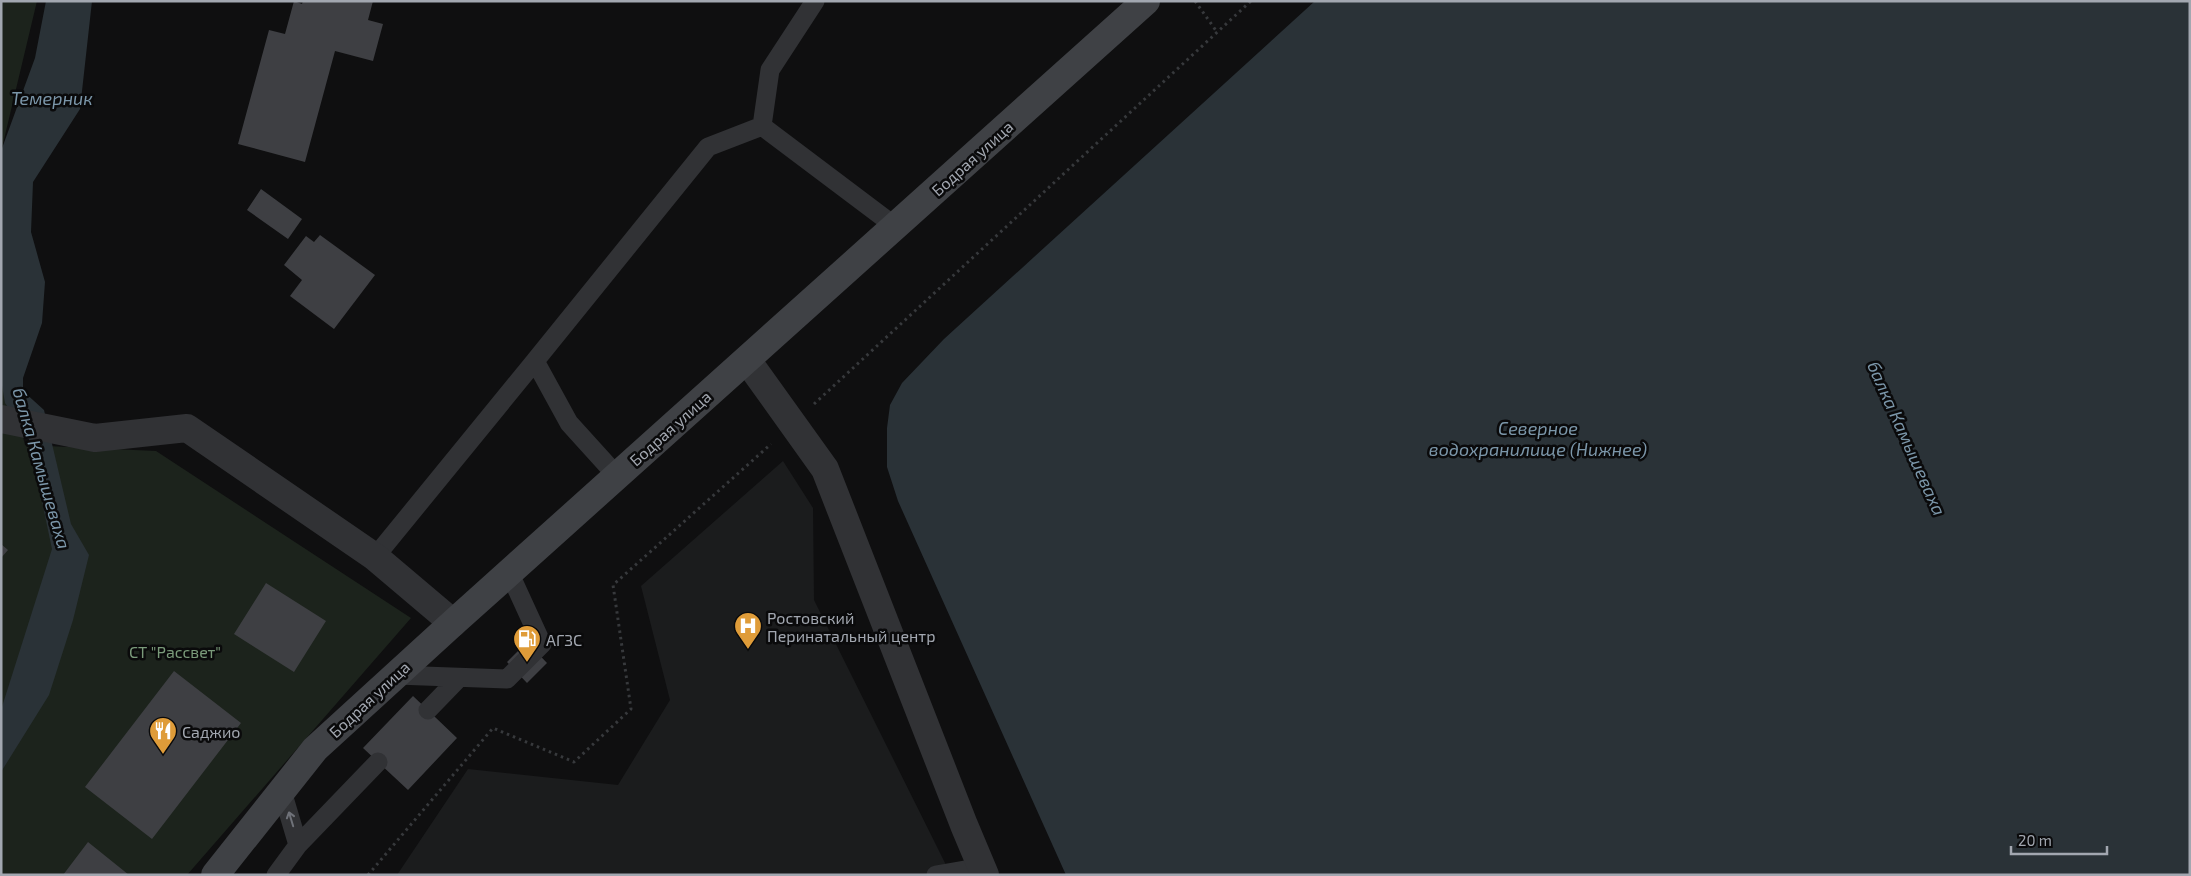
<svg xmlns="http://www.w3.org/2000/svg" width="2191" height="876" viewBox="0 0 2191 876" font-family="'Exo 2',sans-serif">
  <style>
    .built { fill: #1b1c1d }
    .green { fill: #1c231c }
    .water { fill: #2a3237 }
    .building { fill: #3e3f43 }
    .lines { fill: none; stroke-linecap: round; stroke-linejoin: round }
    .path { stroke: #37393c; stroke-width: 3; stroke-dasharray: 2.5 4; stroke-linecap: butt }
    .lane { stroke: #313235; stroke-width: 19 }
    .street { stroke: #313235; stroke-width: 28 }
    .secondary { stroke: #3f4145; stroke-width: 28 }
    .oneway { stroke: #6f7279 }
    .labels { text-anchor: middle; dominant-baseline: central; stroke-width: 5; stroke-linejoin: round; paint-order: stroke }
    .street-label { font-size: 16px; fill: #a2a7b0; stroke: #0a0a0b }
    .poi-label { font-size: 16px; fill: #a2a7b0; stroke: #0a0a0b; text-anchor: start }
    .park-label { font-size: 16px; fill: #7a9a7a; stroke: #0a0a0b }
    .water-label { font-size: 18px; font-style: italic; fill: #7b96a9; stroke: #0a0a0b }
  </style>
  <rect width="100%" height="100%" fill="#0f0f10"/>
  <!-- built -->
  <path class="built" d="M783,461l30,47 1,92 137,275h-554l71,-106 150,16 52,-85 -29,-114z"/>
  <!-- green -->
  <path class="green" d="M1,1h36l-36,151z
    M1,280l5,89 19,76 131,6 255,167 -224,257h-186z"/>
  <!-- water -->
  <path class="water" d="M46,1h46l-12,108 -47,73 -2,50 14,50 -3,41 -19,55v13l21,19 27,114 18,31 -16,65 -24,75 -48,77v-62l51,-161 -24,-114 -23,-32 -4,-23v-229l34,-93z
    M1315,1h875v874h-1124l-168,-374 -11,-34v-39l3,-23 12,-22 42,-44z"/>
  <!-- building -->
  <path class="building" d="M294,1l8,3 1,-3h70l-5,19 15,4 -10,37 -38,-10 -30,111 -67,-18 31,-114 16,4z
    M261,189l41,30 -14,20 -41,-29z
    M320,235l55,40 -41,54 -44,-33 12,-16 -18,-15 22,-29 8,6z
    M1,544l7,6 -7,8z
    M266,583l60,38 -32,51 -60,-38z
    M527,642l20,21 -20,20 -20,-21z
    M174,671l67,52 -89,116 -67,-52z
    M413,696l44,42 -49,52 -45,-42z
    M88,842l41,33h-66z"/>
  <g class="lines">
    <!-- path -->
    <path class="path" d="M1195,1l22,31
      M814,404l437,-403
      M368,875l125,-147 81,34 57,-53 -18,-124 158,-141"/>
    <!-- lane -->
    <path class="lane" d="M762,126l8,-56 45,-69
      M617,476l-48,-53 -34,-62 173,-214 54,-21 134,101
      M375,557l160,-196
      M396,675l111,4 35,-35 -33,-72
      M428,710l31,-32
      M298,845l80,-83
      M276,875l22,-30 -16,-54
      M936,875l46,-8"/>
    <!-- street -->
    <path class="street" d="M747,360l78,109 139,356 21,50
      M1,419l94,19 92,-10 188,129 78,66"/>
    <!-- secondary -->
    <path class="secondary" d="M215,875l100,-126 138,-126 693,-622"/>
  </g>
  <!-- one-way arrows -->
  <defs><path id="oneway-shaft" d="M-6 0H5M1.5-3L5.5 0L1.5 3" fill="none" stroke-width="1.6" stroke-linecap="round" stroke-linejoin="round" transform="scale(1.25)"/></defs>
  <use class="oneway" href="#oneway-shaft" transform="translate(291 819) rotate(-107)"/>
  <!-- icons -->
  <defs>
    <symbol id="hospital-pin" viewBox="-11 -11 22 30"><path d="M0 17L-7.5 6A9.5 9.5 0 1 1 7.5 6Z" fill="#df9c39" stroke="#0a0a0b"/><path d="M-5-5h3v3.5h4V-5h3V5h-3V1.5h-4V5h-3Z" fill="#fff"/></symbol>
    <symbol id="fuel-pin" viewBox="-11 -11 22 30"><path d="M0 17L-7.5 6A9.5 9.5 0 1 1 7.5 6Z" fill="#df9c39" stroke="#0a0a0b"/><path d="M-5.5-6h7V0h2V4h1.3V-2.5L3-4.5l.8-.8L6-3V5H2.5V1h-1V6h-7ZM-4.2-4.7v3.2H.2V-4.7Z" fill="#fff"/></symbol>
    <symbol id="restaurant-pin" viewBox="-11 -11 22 30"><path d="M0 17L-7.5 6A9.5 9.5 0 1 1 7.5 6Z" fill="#df9c39" stroke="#0a0a0b"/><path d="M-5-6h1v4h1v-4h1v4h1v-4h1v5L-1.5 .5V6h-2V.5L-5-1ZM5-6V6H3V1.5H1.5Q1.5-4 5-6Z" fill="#fff"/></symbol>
  </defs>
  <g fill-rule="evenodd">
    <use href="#hospital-pin" x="732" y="610" width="32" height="43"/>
    <use href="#fuel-pin" x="511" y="623" width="32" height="43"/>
    <use href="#restaurant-pin" x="147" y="715" width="32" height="43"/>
  </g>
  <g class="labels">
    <!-- street labels -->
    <g class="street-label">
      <text transform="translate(972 158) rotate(-42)">Бодрая улица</text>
      <text transform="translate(670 428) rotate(-42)">Бодрая улица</text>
      <text transform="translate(369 699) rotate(-43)">Бодрая улица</text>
    </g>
    <!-- poi labels -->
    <g class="poi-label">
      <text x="767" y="617">Ростовский<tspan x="767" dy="18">Перинатальный центр</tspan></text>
      <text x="546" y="639">АГЗС</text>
      <text x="182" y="731">Саджио</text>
    </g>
    <!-- park labels -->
    <g class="park-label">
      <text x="175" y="651">СТ "Рассвет"</text>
    </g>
    <!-- water labels -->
    <g class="water-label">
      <text x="52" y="98">Темерник</text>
      <text x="1538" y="428">Северное<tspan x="1538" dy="21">водохранилище (Нижнее)</tspan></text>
      <text transform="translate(1907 438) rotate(66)">балка Камышеваха</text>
      <text transform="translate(42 468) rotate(74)">балка Камышеваха</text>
    </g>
  </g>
  <!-- border -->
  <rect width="2191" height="876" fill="none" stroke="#a2a7b0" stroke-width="5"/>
  <!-- scale -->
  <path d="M2011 846v8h96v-8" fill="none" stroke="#a2a7b0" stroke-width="2.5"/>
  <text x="2018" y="846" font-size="15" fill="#a2a7b0" stroke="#0a0a0b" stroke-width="4" paint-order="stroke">20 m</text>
</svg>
